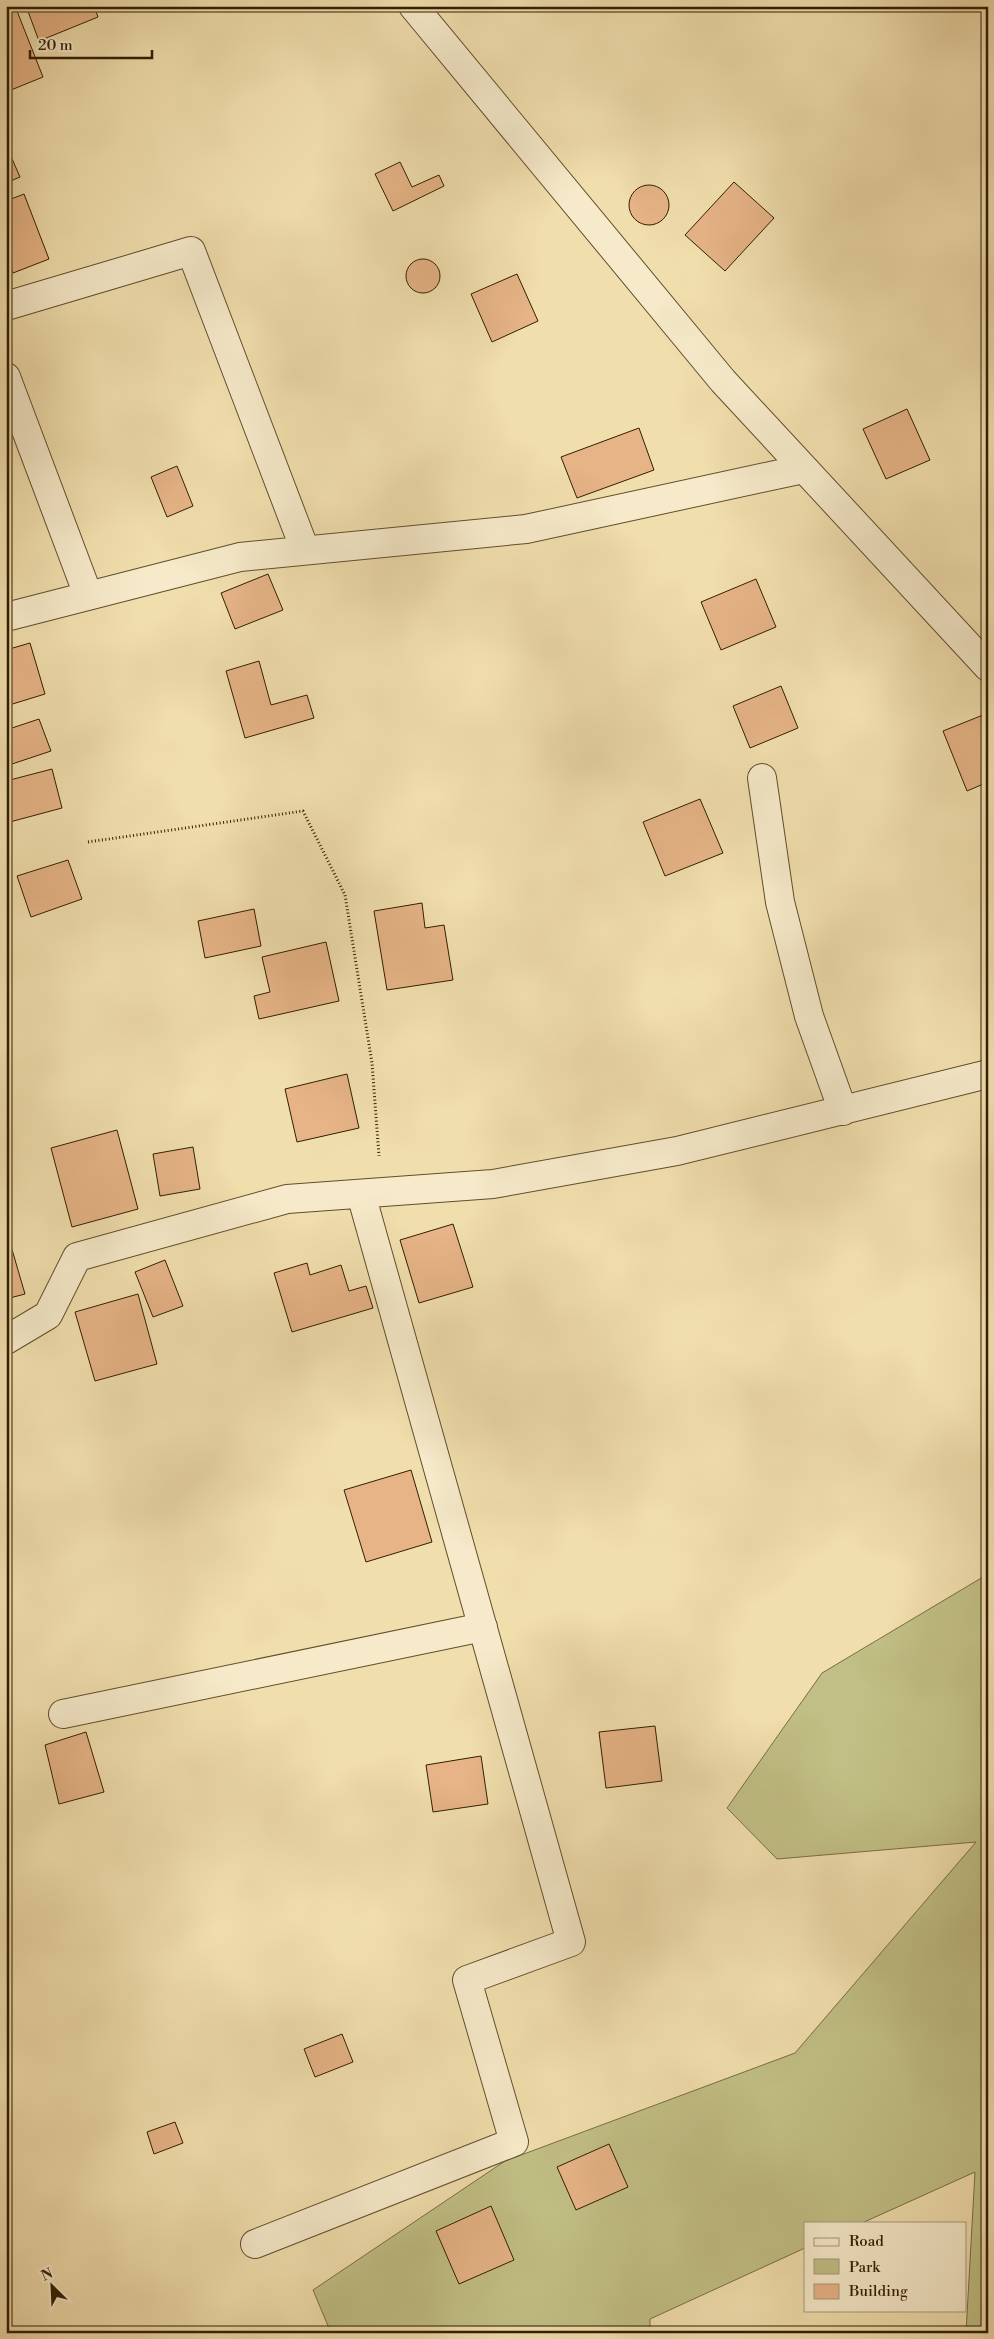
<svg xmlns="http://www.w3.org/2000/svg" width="994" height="2339" viewBox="0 0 994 2339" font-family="'Libre Bodoni',serif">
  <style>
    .green { fill: #c1bf85; stroke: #796e43 }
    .building { fill: #e6b486; stroke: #311e01 }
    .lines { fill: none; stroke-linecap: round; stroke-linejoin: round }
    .minor-casing { stroke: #614e2c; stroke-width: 30 }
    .path { stroke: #311e01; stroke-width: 3; stroke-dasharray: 1 2.5; stroke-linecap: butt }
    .minor { stroke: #f6eaca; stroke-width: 28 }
  </style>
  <rect width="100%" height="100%" fill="#f1dead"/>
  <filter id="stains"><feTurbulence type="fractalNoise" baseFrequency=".004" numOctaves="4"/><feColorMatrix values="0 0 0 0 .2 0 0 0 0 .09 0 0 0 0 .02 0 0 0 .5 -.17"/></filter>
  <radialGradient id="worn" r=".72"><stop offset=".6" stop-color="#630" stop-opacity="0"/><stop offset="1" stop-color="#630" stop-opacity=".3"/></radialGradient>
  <!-- green -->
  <path class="green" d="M988,1574v759h-22l9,-161 -113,51h-57v25l-155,71v14h-319l-18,-43 192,-129 290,-108 181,-211 -199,17 -50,-51 95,-135z"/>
  <!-- building -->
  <path class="building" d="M15,6l28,71 -37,15v-85z
    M26,6h68l4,11 -59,24z
    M6,145l14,32 -14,6z
    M400,162l12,25 27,-12 5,11 -51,25 -18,-37z
    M734,182l40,36 -49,53 -40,-36z
    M629 205a20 20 0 1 1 40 0a20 20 0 1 1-40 0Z
    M24,194l25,65 -36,14 -7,-17v-55z
    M406 276a17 17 0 1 1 34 0a17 17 0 1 1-34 0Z
    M517,274l21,47 -46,21 -21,-48z
    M907,409l23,51 -44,19 -23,-50z
    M639,428l15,42 -77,28 -16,-41z
    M177,466l16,40 -26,11 -16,-40z
    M268,574l15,36 -48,19 -14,-36z
    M756,579l20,48 -55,23 -20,-48z
    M30,643l15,51 -39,12v-56z
    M259,661l12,44 36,-10 7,23 -69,20 -19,-67z
    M781,686l17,42 -48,20 -17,-42z
    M988,713v69l-21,9 -24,-60z
    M39,719l12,32 -45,15v-36z
    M52,769l10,39 -56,15v-42z
    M700,799l23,54 -58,23 -22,-54z
    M68,860l14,39 -51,18 -14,-41z
    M422,903l3,25 19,-3 9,55 -66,10 -13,-79z
    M254,909l7,37 -56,12 -7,-37z
    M326,942l13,59 -80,18 -5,-23 16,-4 -8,-35z
    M347,1074l12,54 -62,14 -12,-53z
    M117,1130l21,79 -66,18 -21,-79z
    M193,1147l7,42 -40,7 -7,-42z
    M453,1224l20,63 -54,16 -19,-63z
    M6,1229l19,65 -19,5z
    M165,1260l18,46 -30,11 -18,-45z
    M307,1263l3,12 31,-10 8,26 17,-5 7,22 -81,24 -18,-59z
    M138,1294l19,70 -62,17 -20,-69z
    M411,1470l21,72 -66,20 -22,-72z
    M655,1726l7,55 -56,7 -7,-56z
    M86,1732l18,60 -45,12 -14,-59z
    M481,1756l7,48 -55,8 -7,-47z
    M342,2034l11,28 -38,15 -11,-28z
    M175,2122l8,21 -29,11 -7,-22z
    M609,2144l19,43 -52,23 -19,-43z
    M491,2206l23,54 -55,24 -23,-53z"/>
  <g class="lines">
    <defs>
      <path id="minor" d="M413,6l310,375 265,286
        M6,306l185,-55 114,299
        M6,377l82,218
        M6,617l234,-60 286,-28 277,-60
        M762,778l18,124 29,114 34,95
        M6,1340l42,-25 29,-58 210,-58 206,-15 184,-33 311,-77
        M63,1714l420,-87
        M255,2244l259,-102 -47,-162 104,-38 -210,-748"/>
    </defs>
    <!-- minor casing -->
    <use href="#minor" class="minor-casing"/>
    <!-- path -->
    <path class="path" d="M88,842l215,-31 42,84 27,168 7,93"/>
    <!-- minor -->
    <use href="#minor" class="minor"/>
  </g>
  <!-- margin -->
  <rect width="994" height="2339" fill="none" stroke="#f1dead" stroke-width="25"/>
  <rect x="8" y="8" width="979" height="2324" fill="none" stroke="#311e01" stroke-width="2.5"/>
  <rect x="12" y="12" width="969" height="2314" fill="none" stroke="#311e01"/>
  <!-- legend -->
  <rect x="804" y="2222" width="162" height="90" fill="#f6eaca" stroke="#a7987a"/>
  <rect x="814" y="2238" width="25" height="8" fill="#f6eaca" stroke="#a7987a"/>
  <text x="849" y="2246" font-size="15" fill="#311e01">Road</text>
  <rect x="814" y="2259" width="25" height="15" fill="#c1bf85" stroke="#a7987a"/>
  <text x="849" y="2272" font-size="15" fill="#311e01">Park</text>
  <rect x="814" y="2284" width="25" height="15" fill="#e6b486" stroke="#a7987a"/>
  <text x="849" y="2296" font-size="15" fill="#311e01">Building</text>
  <!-- north arrow -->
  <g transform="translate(52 2286) rotate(336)" stroke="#f6eaca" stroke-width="4" paint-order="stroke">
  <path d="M0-4L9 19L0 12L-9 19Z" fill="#311e01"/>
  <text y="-8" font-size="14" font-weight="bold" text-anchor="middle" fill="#311e01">N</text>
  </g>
  <!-- scale -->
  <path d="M30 50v8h122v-8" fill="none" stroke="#311e01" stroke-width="2.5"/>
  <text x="38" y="50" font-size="15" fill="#311e01" stroke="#f6eaca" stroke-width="4" paint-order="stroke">20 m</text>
  <rect width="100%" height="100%" filter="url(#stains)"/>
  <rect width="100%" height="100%" fill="url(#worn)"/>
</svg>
